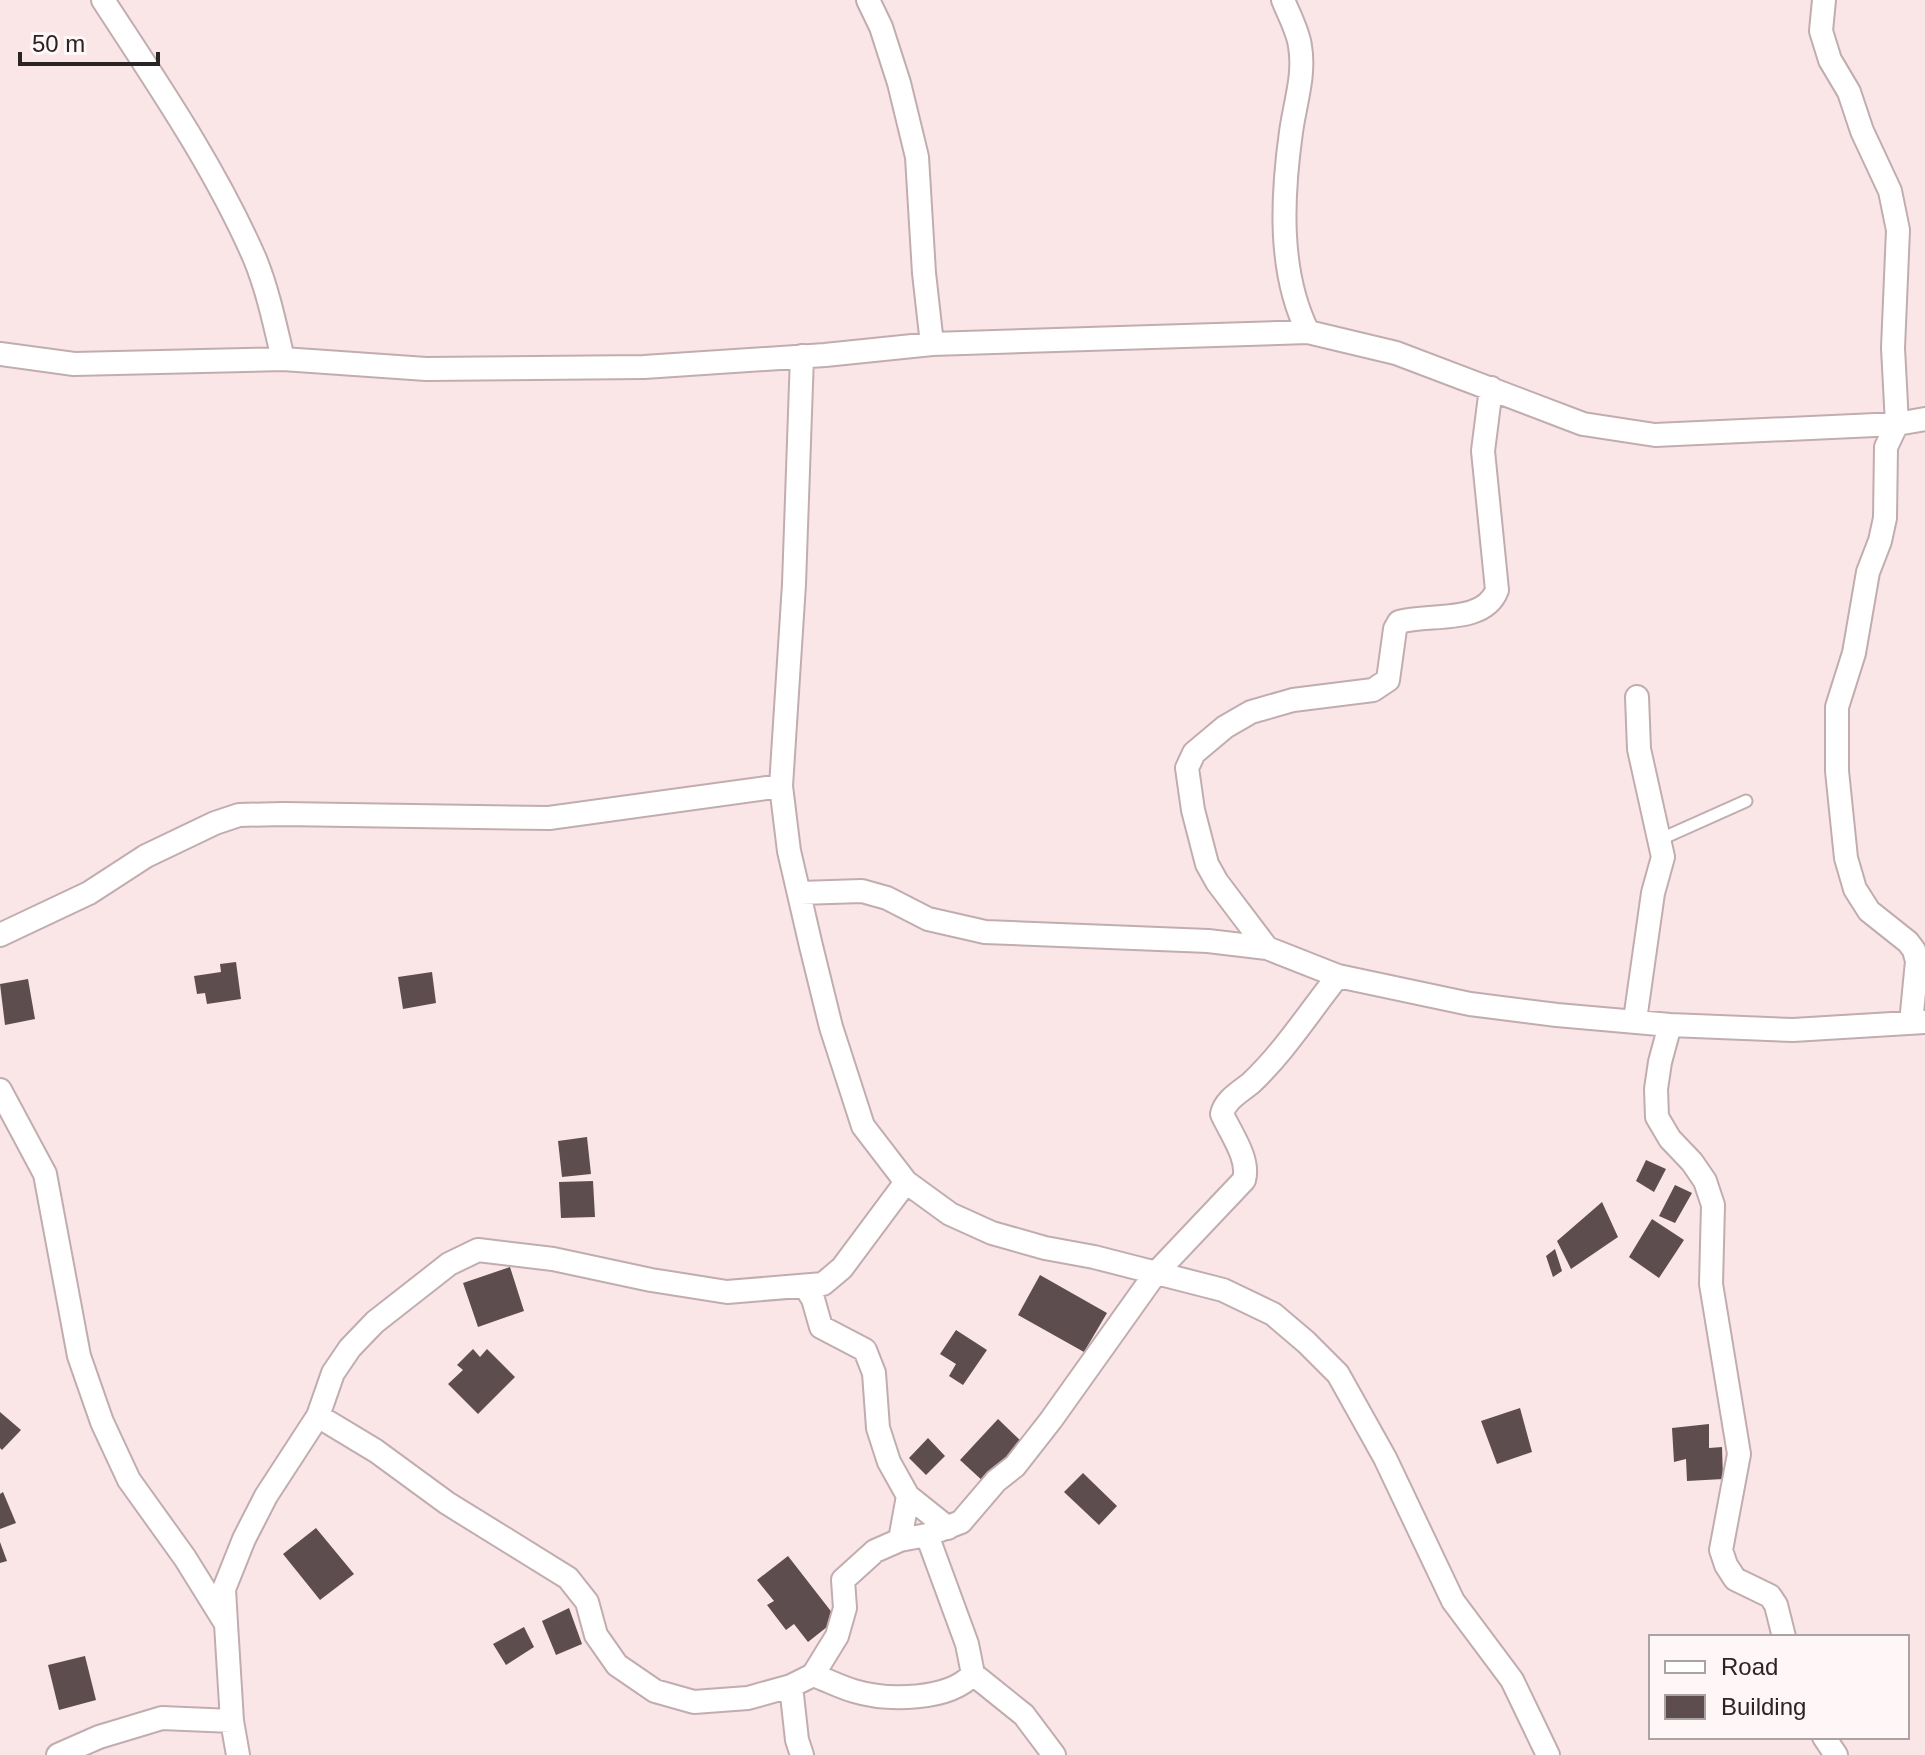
<svg xmlns="http://www.w3.org/2000/svg" width="1925" height="1755" viewBox="0 0 1925 1755" font-family="Arial,sans-serif">
  <style>
    .building { fill: #5d4d4f }
    .lines { fill: none; stroke-linecap: round; stroke-linejoin: round }
    .service-casing { stroke: #c1adaf; stroke-width: 15 }
    .minor-casing { stroke: #c1adaf; stroke-width: 26 }
    .service { stroke: #fff; stroke-width: 11 }
    .minor { stroke: #fff; stroke-width: 22 }
  </style>
  <rect width="100%" height="100%" fill="#fae5e7"/>
  <!-- building -->
  <path class="building" d="M236,962l5,37 -34,5 -2,-11 -8,1 -3,-18 27,-4 -1,-8z
    M432,972l4,31 -33,6 -5,-32z
    M28,979l7,40 -30,6 -5,-41z
    M587,1137l4,37 -29,3 -4,-36z
    M1646,1160l20,9 -12,23 -18,-11z
    M593,1181l2,36 -34,1 -2,-36z
    M1675,1185l17,8 -17,30 -16,-7z
    M1602,1202l16,35 -47,32 -14,-28z
    M1652,1219l32,21 -25,38 -30,-21z
    M1555,1249l7,22 -9,6 -7,-21z
    M510,1267l14,44 -46,16 -15,-44z
    M1040,1275l67,38 -23,39 -66,-37z
    M956,1330l31,20 -24,35 -14,-9 7,-12 -16,-10z
    M473,1349l7,8 7,-8 28,28 -37,37 -30,-30 15,-14 -6,-5z
    M1520,1408l12,44 -35,12 -16,-43z
    M0,1412l21,18 -19,20 -2,-2z
    M998,1419l25,24 -38,40 -25,-23z
    M1709,1424v24l13,-1 1,32 -36,2 -1,-22 -12,3 -2,-34z
    M928,1438l17,18 -19,19 -17,-17z
    M1083,1473l34,33 -18,19 -35,-33z
    M3,1492l13,31 -16,6v-35z
    M316,1528l38,46 -34,26 -37,-46z
    M0,1542l7,19 -7,2z
    M788,1556l49,63 -29,23 -14,-18 -8,6 -19,-25 7,-4 -17,-21z
    M569,1608l13,36 -26,11 -14,-34z
    M524,1627l10,20 -28,18 -13,-21z
    M85,1656l11,44 -37,10 -11,-45z"/>
  <g class="lines">
    <defs>
      <path id="service" d="M1661,839l85,-38"/>
      <path id="minor" d="M103,0c54,83 112,167 152,259 13,32 20,66 28,100
        M868,0l13,27 18,56 18,74 7,116 8,71
        M1283,0c6,15 15,31 17,46 5,29 -5,57 -9,86 -9,65 -13,140 17,200
        M1824,0l-3,31 9,29 19,32 13,39 28,60 8,39 -5,118 4,76 -11,23 -1,71 -5,23 -12,31 -14,81 -17,54v64l9,87 9,31 14,22 39,31 6,8 3,11 -6,62
        M0,354l74,10 209,-5 143,10 218,-2 181,-12 107,-11 376,-12 88,21 187,71 72,11 242,-11 28,-5
        M802,356l-8,228 -13,202 8,65 22,95 20,81 32,99 43,56 44,32 42,19 53,15 49,9 129,33 50,24 33,28 32,32 47,84 68,143 59,79 36,75
        M800,893l62,-2 25,7 41,21 57,13 223,9 59,7 71,28 132,28 87,11 113,10 123,5 132,-8
        M0,935l89,-42 57,-37 69,-33 24,-8 44,-1 266,4 232,-32
        M1267,948l-50,-66 -10,-18 -14,-54 -6,-42 7,-15 31,-26 26,-15 42,-12 80,-10 15,-10 7,-51 4,-7c30,-9 85,3 98,-32l-14,-139 8,-63
        M1635,1020l18,-127 10,-36 -24,-108 -2,-52
        M1670,1025l-10,37 -4,27 1,28 13,22 22,23 13,19 8,24 -2,79 28,170 -18,96 5,15 9,14 35,17 6,9 8,32
        M0,1090l45,84 34,182 23,66 27,58 56,78 41,66 6,97 6,34
        M806,1288l7,11 8,28 44,23 9,23 4,55 11,34 19,34 -8,44
        M318,1416l58,35 71,52 121,75 19,24 9,33 21,30 38,26 39,11 54,-4 43,-12 22,-11 24,-39 8,-28 -2,-28 32,-29 25,-11 27,-5 34,-13 35,-41 19,-15 36,-46 104,-146 89,-94c6,-21 -13,-46 -22,-66 3,-14 18,-22 29,-31 33,-31 59,-72 87,-107
        M908,1496l40,32
        M226,1624l-2,-35 20,-50 22,-43 52,-80 15,-43 17,-25 25,-26 74,-58 29,-14 75,9 98,21 76,12 96,-8 19,-16 64,-86
        M973,1674l51,41 30,40
        M813,1675c14,5 27,12 41,16 33,10 95,10 119,-17l-6,-30 -40,-109
        M791,1686l6,54 5,15
        M1824,1737l12,18
        M58,1755l41,-18 63,-19 70,3"/>
    </defs>
    <!-- service casing -->
    <use href="#service" class="service-casing"/>
    <!-- minor casing -->
    <use href="#minor" class="minor-casing"/>
    <!-- service -->
    <use href="#service" class="service"/>
    <!-- minor -->
    <use href="#minor" class="minor"/>
  </g>
  <!-- legend -->
  <rect x="1649" y="1635" width="260" height="104" fill="#fef6f7" stroke="#aaa2a3" stroke-width="2"/>
  <rect x="1665" y="1661" width="40" height="12" fill="#ffffff" stroke="#aaa2a3" stroke-width="2"/>
  <text x="1721" y="1675" font-size="24" fill="#2b2425">Road</text>
  <rect x="1665" y="1695" width="40" height="24" fill="#5d4d4f" stroke="#aaa2a3" stroke-width="2"/>
  <text x="1721" y="1715" font-size="24" fill="#2b2425">Building</text>
  <!-- scale -->
  <path d="M20 52v12h138v-12" fill="none" stroke="#2b2425" stroke-width="4"/>
  <text x="32" y="52" font-size="24" fill="#2b2425" stroke="#fef6f7" stroke-width="6" paint-order="stroke">50 m</text>
</svg>
